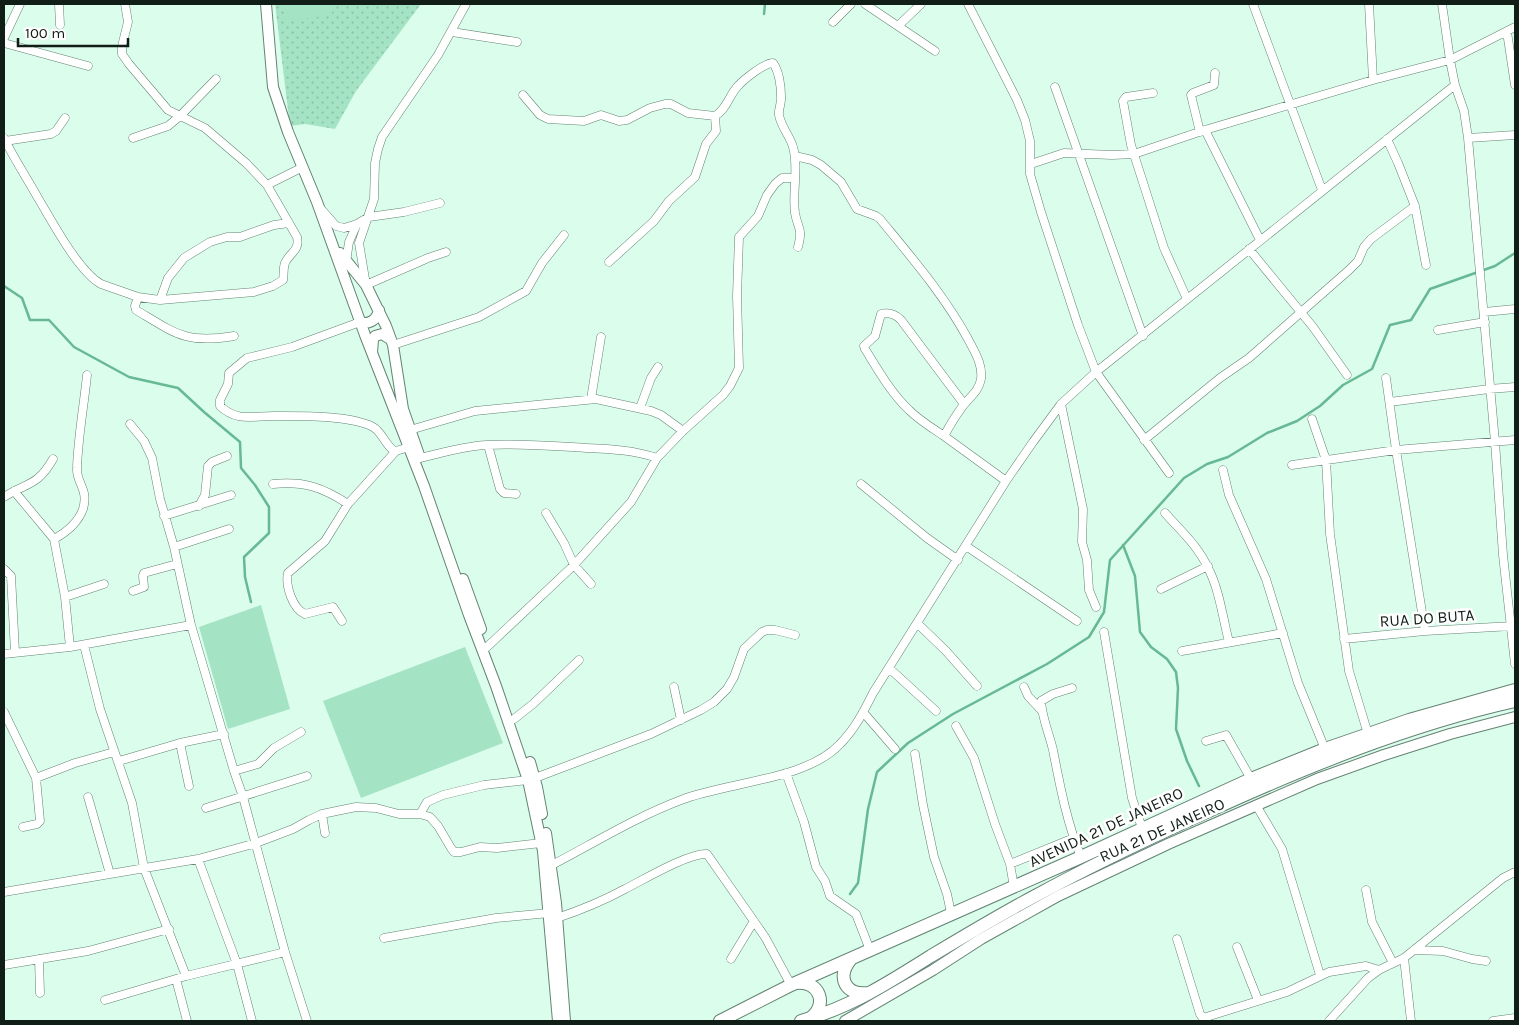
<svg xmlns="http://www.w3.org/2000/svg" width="1519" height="1025" viewBox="0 0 1519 1025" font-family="Karla,sans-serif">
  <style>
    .grass { fill: url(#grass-dots) }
    .pitch { fill: #a5e3c5 }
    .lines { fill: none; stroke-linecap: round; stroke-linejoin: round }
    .stream { stroke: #67b994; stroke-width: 2.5 }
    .minor-casing { stroke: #648374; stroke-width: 9 }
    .tertiary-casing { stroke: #648374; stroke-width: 12 }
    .primary-casing { stroke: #648374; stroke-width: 14 }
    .minor { stroke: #fff; stroke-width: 8 }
    .tertiary { stroke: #fff; stroke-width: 10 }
    .primary { stroke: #fff; stroke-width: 12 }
    .labels { text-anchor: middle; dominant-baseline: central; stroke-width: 5; stroke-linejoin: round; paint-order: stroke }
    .street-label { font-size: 16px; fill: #111d17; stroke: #fff }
  </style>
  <defs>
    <pattern id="grass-dots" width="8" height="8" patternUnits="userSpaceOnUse" patternTransform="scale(1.25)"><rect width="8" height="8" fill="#a5e3c5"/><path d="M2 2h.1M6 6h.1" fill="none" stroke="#8dc2a8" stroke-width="1.8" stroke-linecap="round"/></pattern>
  </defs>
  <rect width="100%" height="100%" fill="#dbfdeb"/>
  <!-- grass -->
  <path class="grass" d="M275,4h146l-65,87 -21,38 -30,-5 -15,2z"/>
  <!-- pitch -->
  <path class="pitch" d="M284,4h47l1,11 -46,6z
    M261,605l29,104 -62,20 -29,-102z
    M465,647l38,96 -142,55 -38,-97z"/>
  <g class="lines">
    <!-- stream -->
    <path class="stream" d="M764,14l1,-10
      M4,286l18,12 8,22h19l25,27 55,30 49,11 26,24 36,30 1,26 14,17 14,22v26l-25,24 1,20 6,25
      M1123,545l12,31 5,56 11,15 16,12 9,13 2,16 -2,41 11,32 12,25
      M850,894l8,-11 10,-74 9,-37 31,-29 45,-29 94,-50 42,-27 15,-25 6,-52 74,-82 23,-14 21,-7 39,-24 30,-12 23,-15 23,-21 29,-16 18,-44 21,-5 19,-31 65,-23 20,-13"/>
    <defs>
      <path id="minor" d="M59,4l1,21
        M865,4l70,47
        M968,4l49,96 8,20 5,21v33l11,38 37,113 18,47 73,101
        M1253,4l69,186
        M1369,4l4,76
        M1442,4l8,56 5,25 9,26 4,27 27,304 8,113 12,109
        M833,22l18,-18
        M898,26l23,-22
        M452,32l65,10
        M1507,32l8,53
        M4,38l16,-34
        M4,43l84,23
        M1055,87l88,249
        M1153,93l-27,4 -3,4 8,44 33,103 23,51
        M523,95l17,20 8,4 36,2 17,-6 18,6 8,-1 23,-12 15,-4h6l17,9 27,3c11,-6 14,-20 22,-29 6,-7 27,-24 36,-24 6,8 8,23 8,33 1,7 -3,13 -2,19 2,12 11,21 14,32 6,20 -1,46 2,66 3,17 8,14 3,34
        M1205,130l55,110
        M1200,132l-9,-37 2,-2 21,-8 1,-12
        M4,138c10,21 23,40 34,60 14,23 40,73 63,86l37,13 22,3 94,-8 19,-6 10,-6c1,-5 0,-12 2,-17 5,-11 15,-12 12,-26l-30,-52 -21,-22 -41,-35 -37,-18 -39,-46 -7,-10v-8l6,-24 -3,-18
        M133,138l35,-12 12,-10 36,-37
        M1468,138l47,-3
        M1387,139l11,24 17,43 11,59
        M5,141l46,-7 5,-3 9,-13
        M795,156l17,4 9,5 20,17 16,27 19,7 4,3c32,39 64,76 88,120 6,12 15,25 13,40 -2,13 -14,20 -21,31 -6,8 -11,17 -16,26l62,45
        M1031,164l33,-11 48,2 22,-1 71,-24 168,-50 77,-20 65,-33
        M267,185l36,-18
        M321,209l15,17 8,2 13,-4 12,-7 35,-5 36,-9
        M1249,249l64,78 34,48
        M446,252l-18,6 -62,27 -7,-42 15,-44 1,-36 3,-14 4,-12 56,-82 28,-51
        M346,262l3,-20 8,-18
        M609,262l45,-41 15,-20 26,-24 11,-33 10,-13 -1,-15
        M138,297l-3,9 1,4c40,24 50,34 98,26
        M160,300l8,-22 16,-20 26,-16 17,-5h13l34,-12 15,-2
        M1484,312l31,-3
        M360,322l-68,25 -45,11 -18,15 -1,11 -8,16v6c17,16 33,10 54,10 26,0 76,-1 99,11 9,5 12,17 20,23l3,1 13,-4
        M1438,330l47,-8
        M393,345l86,-28 47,-26 16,-28 22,-28
        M1386,378l10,72 29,181
        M591,399l10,-62
        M1390,402l99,-13 26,-2
        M1061,404l22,105 -1,33 5,18 2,30 7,17
        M640,408l11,-30 7,-11
        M1312,419l14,41 4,74 19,137 19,63
        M130,424l14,17 8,17 8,41 14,48 17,78 43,146 9,26 42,155 22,69
        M410,430l65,-19 121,-12 55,12 10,4 22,16
        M944,436c-12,-8 -25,-16 -35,-26 -18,-17 -31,-40 -44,-61l-1,-3 11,-10 6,-22c8,-2 15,1 20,6l63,84
        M1144,440l76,-62 29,-20 100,-88 9,-9 6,-14 7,-8 44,-33
        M488,445l12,44 4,4 12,1
        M420,458c22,-5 44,-12 67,-13 32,-2 67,1 99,3 24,1 48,2 71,10
        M1292,465l104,-15 119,-10
        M1223,470l6,25 37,84 32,104 27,66
        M273,484c31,-3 49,3 75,20
        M861,484l66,54 31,22
        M14,491l40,48
        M4,497c23,-15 33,-10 49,-38
        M199,506l6,-11 3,-29 4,-4 15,-6
        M546,513l18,30 10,22 17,19
        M1165,513c15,17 34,34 43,55 11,20 15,51 21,74
        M164,516l67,-21
        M966,546l111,75
        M174,547l55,-18
        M4,569l7,7 4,76
        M1161,589l47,-23
        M133,591l11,-4 -1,-11 1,-3 33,-9
        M65,597l39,-13
        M342,621l-9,-14 -28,7c-12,-5 -20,-28 -17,-41l37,-32 23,-37 48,-53
        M917,623l29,28 31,35
        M1104,632l28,166 10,30
        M1344,639l81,-8 87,-5
        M84,645l16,64 32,94 12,65 42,108
        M70,647l-5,-50 -11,-58c13,-7 24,-16 29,-30 6,-20 -7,-26 -6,-41 1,-31 7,-63 10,-93
        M487,647l87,-82 57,-63 26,-44 26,-27 40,-36 7,-9 9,-18 -2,-72 2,-59 19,-21 9,-21 8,-11 7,-6h13
        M1182,651l101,-18
        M4,654l66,-7 121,-22
        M889,668l47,43
        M674,687l7,33
        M1024,687l4,9 14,15
        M1072,688l-19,6 -12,7c1,17 8,32 12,49 7,36 14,73 28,107
        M4,712l32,66 39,-15 39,-11
        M863,712l32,37
        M514,719l19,-15 46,-44
        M956,726l18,32 21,66 15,40 4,23
        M1206,741l20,-6 25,44
        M180,743l9,43
        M915,754l8,51 11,52 13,37 4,19
        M119,761l61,-18 44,-9
        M234,771l24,-7 16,-16 27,-16
        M786,773l18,49 12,45 9,14 5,15 26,18 14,36
        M535,778l116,-44 50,-24 13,-8 13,-13 7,-12 10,-28 18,-17 5,-2h8l20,5
        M88,797l22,77
        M1256,805l26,44 38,126
        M206,808l101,-32
        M322,814l3,19
        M420,814l7,-12 16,-7 41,-10 44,-5
        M23,827l14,-3 3,-3 -4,-43
        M198,859l39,105 15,57
        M1010,864l64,-26
        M552,865c42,-22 84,-48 129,-65 46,-18 126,-20 159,-56 15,-15 24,-33 33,-51l133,-212 27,-39 28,-38 35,-32 359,-287
        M1366,890l6,32 21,41
        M4,892l194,-33 58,-16 37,-14 16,-9 13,-6 34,-7 20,1 23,6h21l10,3 8,9 13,22 3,4h7l19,-5 17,1 44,-5
        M557,918c24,-8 46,-17 68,-29 18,-9 63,-36 82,-35l58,83 26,48
        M384,938l112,-20 53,-5
        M1177,939l23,75 3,4 84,-26 42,-20 37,-6 13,4
        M1237,947l21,53
        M1414,950l29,1 29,8 14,2
        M1404,958l7,63
        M39,959l1,34
        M731,959l23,-38
        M4,965l84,-14 81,-22
        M176,979l11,42
        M105,1000l81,-24 99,-24
        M1329,1021l39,-43 11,-8 25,-12 99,-80 12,-6
        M1493,1021l22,-3"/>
      <path id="tertiary" d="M266,4l7,83 15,45 29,70 48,133 59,151 45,129 27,71 32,94 15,71 15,170
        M340,253l26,32 20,41 7,19 10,64 16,46
        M360,322c9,3 17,-2 19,-12
        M372,352l1,-12 2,-4 7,-2 8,5
        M463,579l18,50
        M530,762l7,25 5,27
        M546,833l10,70 9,118
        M845,1021l88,-51 48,-31 77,-43 110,-52 149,-65 67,-24 66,-21 65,-17"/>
      <path id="primary" d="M851,959c-15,18 -6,37 18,34
        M796,983c24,-3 33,23 13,36
        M720,1021l71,-36 290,-128 170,-78 74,-30 84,-29 106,-30
        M801,1021c48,-13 89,-39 130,-65 35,-21 70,-42 106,-61 53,-29 108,-55 163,-80 100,-46 208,-90 315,-114"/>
    </defs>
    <!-- minor casing -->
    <use href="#minor" class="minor-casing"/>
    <!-- tertiary casing -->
    <use href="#tertiary" class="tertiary-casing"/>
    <!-- primary casing -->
    <use href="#primary" class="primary-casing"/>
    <!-- minor -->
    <use href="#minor" class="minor"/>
    <!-- tertiary -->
    <use href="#tertiary" class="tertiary"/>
    <!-- primary -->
    <use href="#primary" class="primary"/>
  </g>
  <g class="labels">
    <!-- street labels -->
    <g class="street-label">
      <text transform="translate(1427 618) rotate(-4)">RUA DO BUTA</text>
      <text transform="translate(1106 827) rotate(-25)">AVENIDA 21 DE JANEIRO</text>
      <text transform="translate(1162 830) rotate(-24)">RUA 21 DE JANEIRO</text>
    </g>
  </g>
  <!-- border -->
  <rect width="1519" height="1025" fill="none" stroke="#111d17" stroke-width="10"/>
  <!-- scale -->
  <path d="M18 38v8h110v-8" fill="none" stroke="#111d17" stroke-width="2.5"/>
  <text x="25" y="38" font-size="15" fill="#111d17" stroke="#ffffff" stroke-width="4" paint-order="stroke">100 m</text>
</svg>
